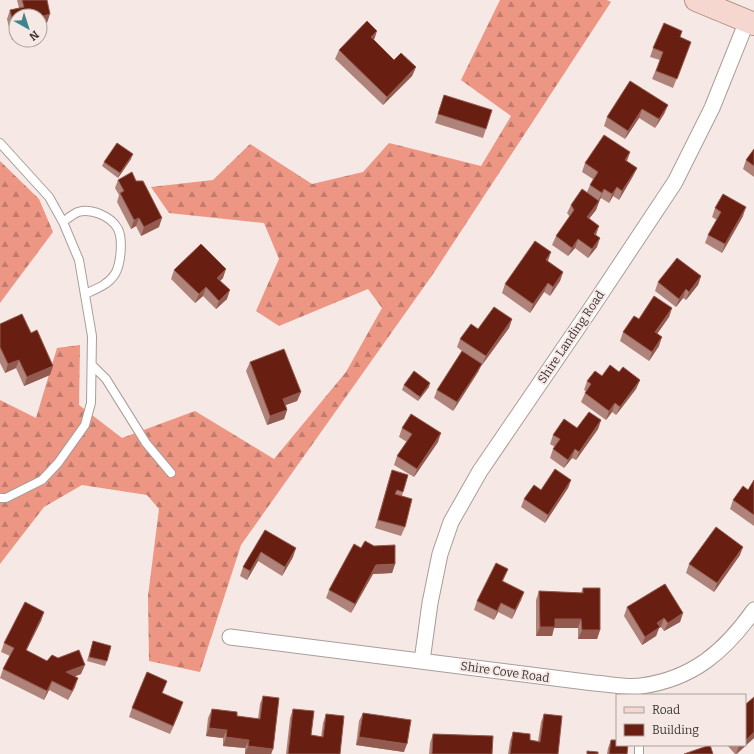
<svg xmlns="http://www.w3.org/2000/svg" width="754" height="754" viewBox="0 0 754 754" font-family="Bitter,serif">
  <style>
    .forest { fill: url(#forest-firs) }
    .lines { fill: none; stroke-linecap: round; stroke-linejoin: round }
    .service-casing { stroke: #a99d9a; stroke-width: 10 }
    .minor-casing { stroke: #a99d9a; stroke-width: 17 }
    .primary-casing { stroke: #b08e85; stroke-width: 24 }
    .service { stroke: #fff; stroke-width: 8 }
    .minor { stroke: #fff; stroke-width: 15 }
    .primary { stroke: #f5d7d0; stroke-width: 22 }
    .wall { fill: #af837a }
    .shaded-wall { fill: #935b50 }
    .building { fill: #681e10; stroke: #935b50 }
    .labels { text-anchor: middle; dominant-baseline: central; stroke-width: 4; stroke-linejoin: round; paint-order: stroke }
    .street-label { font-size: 12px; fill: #3b3634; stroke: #f6e8e5 }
  </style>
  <defs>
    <pattern id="forest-firs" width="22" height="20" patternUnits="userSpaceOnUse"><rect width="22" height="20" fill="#ec9683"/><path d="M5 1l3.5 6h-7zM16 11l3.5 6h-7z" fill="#c07b6c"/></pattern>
  </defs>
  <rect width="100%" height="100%" fill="#f6e8e5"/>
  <!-- forest -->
  <path class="forest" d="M500,0h107l4,2 -178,272 -192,271 -41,127 -51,-11 -1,-65 11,-87 -12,-14 -65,-10 -38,22 -44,57v-164l36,18 21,-70 23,-3 -1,60 43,33 73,-27 79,48 72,-87 36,-64 -14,-19 -89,37 -23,-15 23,-52 -15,-36 -95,-10 -18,-26 62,-7 37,-36 62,40 51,-12 26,-29 92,23 30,-50 -50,-36z
    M0,161l39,38 14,33 -53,71z"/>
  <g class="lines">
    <defs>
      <path id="service" d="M0,143l49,54 14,25 16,38 13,76 -1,67 -6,22 -27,38 -16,17 -36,18h-6
        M63,222c4,-3 10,-8 15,-10 13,-4 33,4 40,17 5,10 3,35 -3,45 -7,11 -19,15 -30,20
        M92,365l14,14 40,64 25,30
        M639,754v-9"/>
      <path id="minor" d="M230,637l364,46c15,1 32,5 47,3 52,-7 84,-35 113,-76
        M422,661l8,-58 10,-49 11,-32 29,-51 112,-164 83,-125 37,-74 35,-87"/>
      <path id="primary" d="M696,0l58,24"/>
    </defs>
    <!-- service casing -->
    <use href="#service" class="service-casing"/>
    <!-- minor casing -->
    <use href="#minor" class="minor-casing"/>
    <!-- primary casing -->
    <use href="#primary" class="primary-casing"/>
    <!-- service -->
    <use href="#service" class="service"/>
    <!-- minor -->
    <use href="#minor" class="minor"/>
    <!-- primary -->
    <use href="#primary" class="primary"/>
  </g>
  <!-- wall -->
  <path class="wall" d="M17,0h30v23l-31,-7v23l-4,1 -5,-21 3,-9 9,-2z
    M680,37l11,5 -18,46 -21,-9 8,-19 -10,-3 3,-9z
    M374,40l20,20 22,7 -4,9 -29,29 -48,-46 4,-9z
    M630,81l38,24 -4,9 -9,14 -16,-10 -14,21 -21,-13 3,-9z
    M444,95l42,34 -3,9 -48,-15z
    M754,149v28l-11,-8 3,-9z
    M630,152l-3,9 10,7 -4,8 -14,24 -6,-4 -4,7 -8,-5 -2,3 -3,9 -7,9 7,16 1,12 -9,11 -13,-10 -7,8 -16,-11 4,-9 14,-19 -3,-4 4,-8 16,-13 3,-7 3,-6 -11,-7 3,-9z
    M131,159l-13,19 -16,-12 2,-4z
    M118,180l41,47 -18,9 -5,-10 -5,3 -14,-27 2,-7 -4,-7z
    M715,208l28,8 -21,37 -17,-10 3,-8 9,-15 -5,-3z
    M548,261v1l15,10 -3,9 -10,15 -6,-4 -14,21 -28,-20 3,-9z
    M174,270l49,8 -3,3 7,18 -11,10 -13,-13 -8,7 -24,-24z
    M701,276l-3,9 -12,15 -3,-2 -7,9 -21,-16 3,-9z
    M672,308l-3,9 -12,17 2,12 -10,15 -29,-20 3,-9 16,-13z
    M512,319l-3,9 -27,37 -1,-1 -3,8 -25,39 -19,-13 3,-8 29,-36 -9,-7 3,-8 18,-10z
    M0,324l31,9 22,33 -3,9 -26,11 -8,-18 -11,5 -5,-10z
    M250,362l51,30 -4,9 -11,4 1,5 -3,9 -17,6 -21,-54z
    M619,372l21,8 -4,9 -20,26 -4,-3 -6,8 -25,-18 4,-9 1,-2 -2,-1 3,-9 15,-5z
    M404,385l25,2 -11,14 -16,-11z
    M601,420l-3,9 -22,31 -4,-2 -8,10 -14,-10 3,-9 2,-2 -5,-3 3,-9 24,-7z
    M402,428l36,14 -24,35 -20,-12 3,-9 10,-14 -8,-5z
    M392,470l11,22 -1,4 3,31 -4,9 -26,-8 14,-49z
    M571,480l-3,8 -23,35 -24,-16 3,-8 17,-9z
    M754,480v46l-24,-17 3,-9 15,-10z
    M265,530l28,27 -11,19 -24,-15 -11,19 -7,-4 3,-9z
    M740,555l-26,37 -28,-19 3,-9z
    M395,564l-3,9 -19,1 -22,39 -25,-15 3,-8z
    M508,569l-5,12 21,11 -3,8 -9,19 -14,-7 -4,8 -20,-10 3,-9z
    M583,588l17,42 -3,9h-19v-11h-24l-2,8h-16v-36l3,-9 42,2z
    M627,607l56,6 -3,9 -16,9 -3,-4 -2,1 -3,8 -14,9 -18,-29z
    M44,612l-3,9 -15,30 21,10 34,13 -6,2v11l-7,13 -19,-10 -5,10 -44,-22 3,-9 7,-13 -9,-4 3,-9z
    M93,641l14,20 -2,5 -18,-5z
    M163,693l20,9 -13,32 -41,-17 3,-9z
    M263,696l10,53 -2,5h-26v-6l-22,-2v-8l-17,-2 2,-18 4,-9 25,7 21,3 2,-15z
    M754,697v41l-17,16h-2l-8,-9h18l1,-41z
    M293,709l18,26 10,2 2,-14 3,-9 14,40h-54l4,-36z
    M363,713l41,39 -48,-7 3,-24z
    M544,714l14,40h-50l2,-13 3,-9 17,8 8,1 3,-19z
    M433,734l59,20h-63l1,-11z
    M611,740l16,14h-20l1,-6z"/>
  <!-- shaded-wall -->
  <path class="shaded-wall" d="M50,14l-3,9 -7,2v-8z
    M16,31v8l-4,1 3,-8z
    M377,31l-3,9 -6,6 3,-9z
    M416,67l-4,9 -29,29 4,-8z
    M668,105l-4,9 -9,14 4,-9z
    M642,109l-3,9 -14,21 3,-8z
    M630,152l-3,8 -5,9 3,-9z
    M133,154l-2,5 -13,19 2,-5z
    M637,168l-4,8 -14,24 3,-9z
    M617,187l-4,9 -4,7 3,-9z
    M604,189l-8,21 -13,16 4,-9 11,-16z
    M746,207l-3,9 -21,37 3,-9z
    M139,218l-3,8 -5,3 3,-9z
    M162,218l-3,9 -18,9 3,-9z
    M599,226l-3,9 -6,7 4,-8z
    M600,238l-3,9 -9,11 4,-9z
    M578,239l-3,9 -7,8 4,-8z
    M551,252l-3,9 -6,8 4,-9z
    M226,269l-3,9 -9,9 3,-9z
    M563,272l-3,9 -10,15 3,-9z
    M701,276l-3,9 -12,15 3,-8z
    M548,283l-4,9 -14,21 3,-9z
    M206,287l-3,9 -8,7 4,-9z
    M686,289l-3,9 -7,9 3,-8z
    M230,290l-3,9 -11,10 3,-8z
    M672,308l-3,9 -17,24 3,-9z
    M512,319l-3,9 -27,37 4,-9z
    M662,337l-3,9 -10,15 3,-9z
    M19,360l-3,8 -11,5 3,-9z
    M482,364l-4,8 -25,39 4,-9z
    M53,366l-3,9 -26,11 3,-9z
    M640,380l-4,9 -20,26 4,-8z
    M430,383l-1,4 -11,14 2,-4z
    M301,392l-4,9 -17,6 3,-8z
    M615,403l-3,9 -6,8 3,-9z
    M287,410l-3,9 -17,6 3,-9z
    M601,420l-3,9 -22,31 3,-8z
    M441,433l-3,9 -24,35 3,-8z
    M575,449l-3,9 -8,10 4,-8z
    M571,480l-3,8 -23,35 3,-8z
    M743,547l-3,8 -26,37 3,-9z
    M296,548l-3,9 -11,19 3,-9z
    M261,552l-3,9 -11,19 3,-9z
    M395,564l-3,9 -19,1 -22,39 4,-9 21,-39z
    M524,592l-3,8 -9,19 3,-9z
    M501,603l-3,9 -4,8 3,-9z
    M44,612l-3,9 -19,38 4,-9z
    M683,613l-3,9 -16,9 4,-8z
    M664,618l-3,9 -2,1 -3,8 -14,9 3,-8 12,-14z
    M555,619h26l-3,9h-24l-2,8h-16l4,-9z
    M582,630h18l-3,9h-19z
    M85,665l-4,9 -18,7 3,-9z
    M78,678l-3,9 -7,13 4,-9z
    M52,681l-3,9 -5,10 3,-9z
    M183,702l-3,9 -10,23 3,-8z
    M209,728l18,2 -4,8 -17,-2z
    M754,732v6l-18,16 3,-8 2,-1h4v-4z
    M226,737l23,3 -4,8 -22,-2z
    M359,737l48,7 -3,8 -48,-7z
    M248,746l25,3 -2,5h-26z"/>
  <!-- building -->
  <path class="building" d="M22,0h25l3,14 -10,3v-1h-24v15l-1,1 -5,-22 14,-3z
    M367,21l10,10 -6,6 23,23 7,-7 15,14 -29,30 -48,-47z
    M664,23l18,8 -2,6 11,5 -14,37 -21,-8 7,-19 -10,-4z
    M630,81l38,24 -9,14 -17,-10 -14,22 -21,-14z
    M444,95l48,15 -6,19 -48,-15z
    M604,135l26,17 -5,8 12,8 -15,23 -5,-4 -5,7 -8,-5 -2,4 -12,-8 8,-13 -13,-9z
    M117,143l16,11 -13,19 -16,-11z
    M754,149v17l-8,-6z
    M132,172l4,9h7l19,37 -18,9 -5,-9 -5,2 -14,-27 4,-2 -6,-11z
    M582,189l17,12 -12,16 12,9 -5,8 6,4 -8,11 -14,-10 -6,9 -16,-12 18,-26 -3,-5z
    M723,194l23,13 -21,37 -17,-9 13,-23 -6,-4z
    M535,241l16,11 -5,8 17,12 -10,15 -5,-4 -15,21 -28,-20z
    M201,244l25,25 -9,9 13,12 -11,11 -13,-14 -7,7 -25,-24z
    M677,258l24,18 -12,16 -3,-3 -7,10 -21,-17z
    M654,296l18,12 -17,24 7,5 -10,15 -29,-20 11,-16 5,3z
    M494,307l18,12 -26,37 -26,-17 11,-15 7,5z
    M22,314l9,19 6,-3 16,36 -26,11 -8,-17 -11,4 -8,-17v-23z
    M284,349l17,43 -18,7 4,11 -17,6 -20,-54z
    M462,351l20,13 -25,38 -20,-12z
    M610,365l9,7 4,-5 17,13 -20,27 -5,-4 -6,8 -24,-18 6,-9 -4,-3 8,-10 7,5z
    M414,371l16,12 -10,14 -16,-12z
    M589,412l12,8 -22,32 -4,-3 -7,11 -15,-11 7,-10 -7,-4 11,-16 13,9z
    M411,414l30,19 -24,36 -20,-13 15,-22 -10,-6z
    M555,469l16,11 -23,35 -24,-16 10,-14 7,5z
    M392,470l16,5 -5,17 -6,-2 -2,4 17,5 -7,28 -27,-7z
    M754,480v35l-21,-15 10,-14 5,4z
    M716,527l27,20 -26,36 -28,-19z
    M265,530l31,18 -11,19 -24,-15 -11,19 -7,-4z
    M365,541l9,5 21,-1v19l-19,1 -21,39 -26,-14 25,-46 7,4z
    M496,563l12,6 -6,12 22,11 -9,18 -14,-7 -4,8 -20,-10z
    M665,584l18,29 -15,10 -4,-5 -7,5 3,4 -15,10 -18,-30z
    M583,588h17v42h-18l-1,-11h-26v8h-15l-1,-36 44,2z
    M25,602l19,10 -18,38 21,11 5,-6 6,3 21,-8 6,15 -19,7 12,6 -6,13 -20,-10 -5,10 -44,-22 11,-21 -10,-5z
    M93,641l18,5 -4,15 -18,-4z
    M147,672l20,9 -5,12 21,9 -10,24 -41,-18z
    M263,696l16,2 -6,51 -25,-3 1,-6 -23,-3 1,-7 -18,-2 3,-19 25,3v4l23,3z
    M754,697v35l-9,9v-38l1,1z
    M293,709l21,2 -3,24 12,2 3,-23 18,2 -4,38h-52z
    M363,713l48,7 -4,24 -48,-7z
    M544,714l18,2 -4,38h-48l3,-22 17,2v6l10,2z
    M433,734l60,2 -1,18h-60z
    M611,740h6v5h11l-1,9h-18z
    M710,745l3,9h-29z
    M587,751l11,1v2h-11z"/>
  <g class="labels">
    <!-- street labels -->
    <g class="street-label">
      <text transform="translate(571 337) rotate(-56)">Shire Landing Road</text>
      <text transform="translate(505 672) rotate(8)">Shire Cove Road</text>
    </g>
  </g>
  <!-- legend -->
  <rect x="616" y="694" width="130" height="52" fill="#f6e8e5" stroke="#aba19e"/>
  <rect x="624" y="707" width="20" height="6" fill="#f5d7d0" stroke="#aba19e"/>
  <text x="652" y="714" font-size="12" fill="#3b3634">Road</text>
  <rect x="624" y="724" width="20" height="12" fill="#681e10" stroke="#aba19e"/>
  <text x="652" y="734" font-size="12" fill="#3b3634">Building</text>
  <!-- north arrow -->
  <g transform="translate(28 28) rotate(141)"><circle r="19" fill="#f6e8e5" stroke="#aba19e"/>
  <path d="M0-3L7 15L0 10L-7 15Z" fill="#3e858e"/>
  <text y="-6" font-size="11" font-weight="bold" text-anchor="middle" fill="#3b3634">N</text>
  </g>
</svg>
